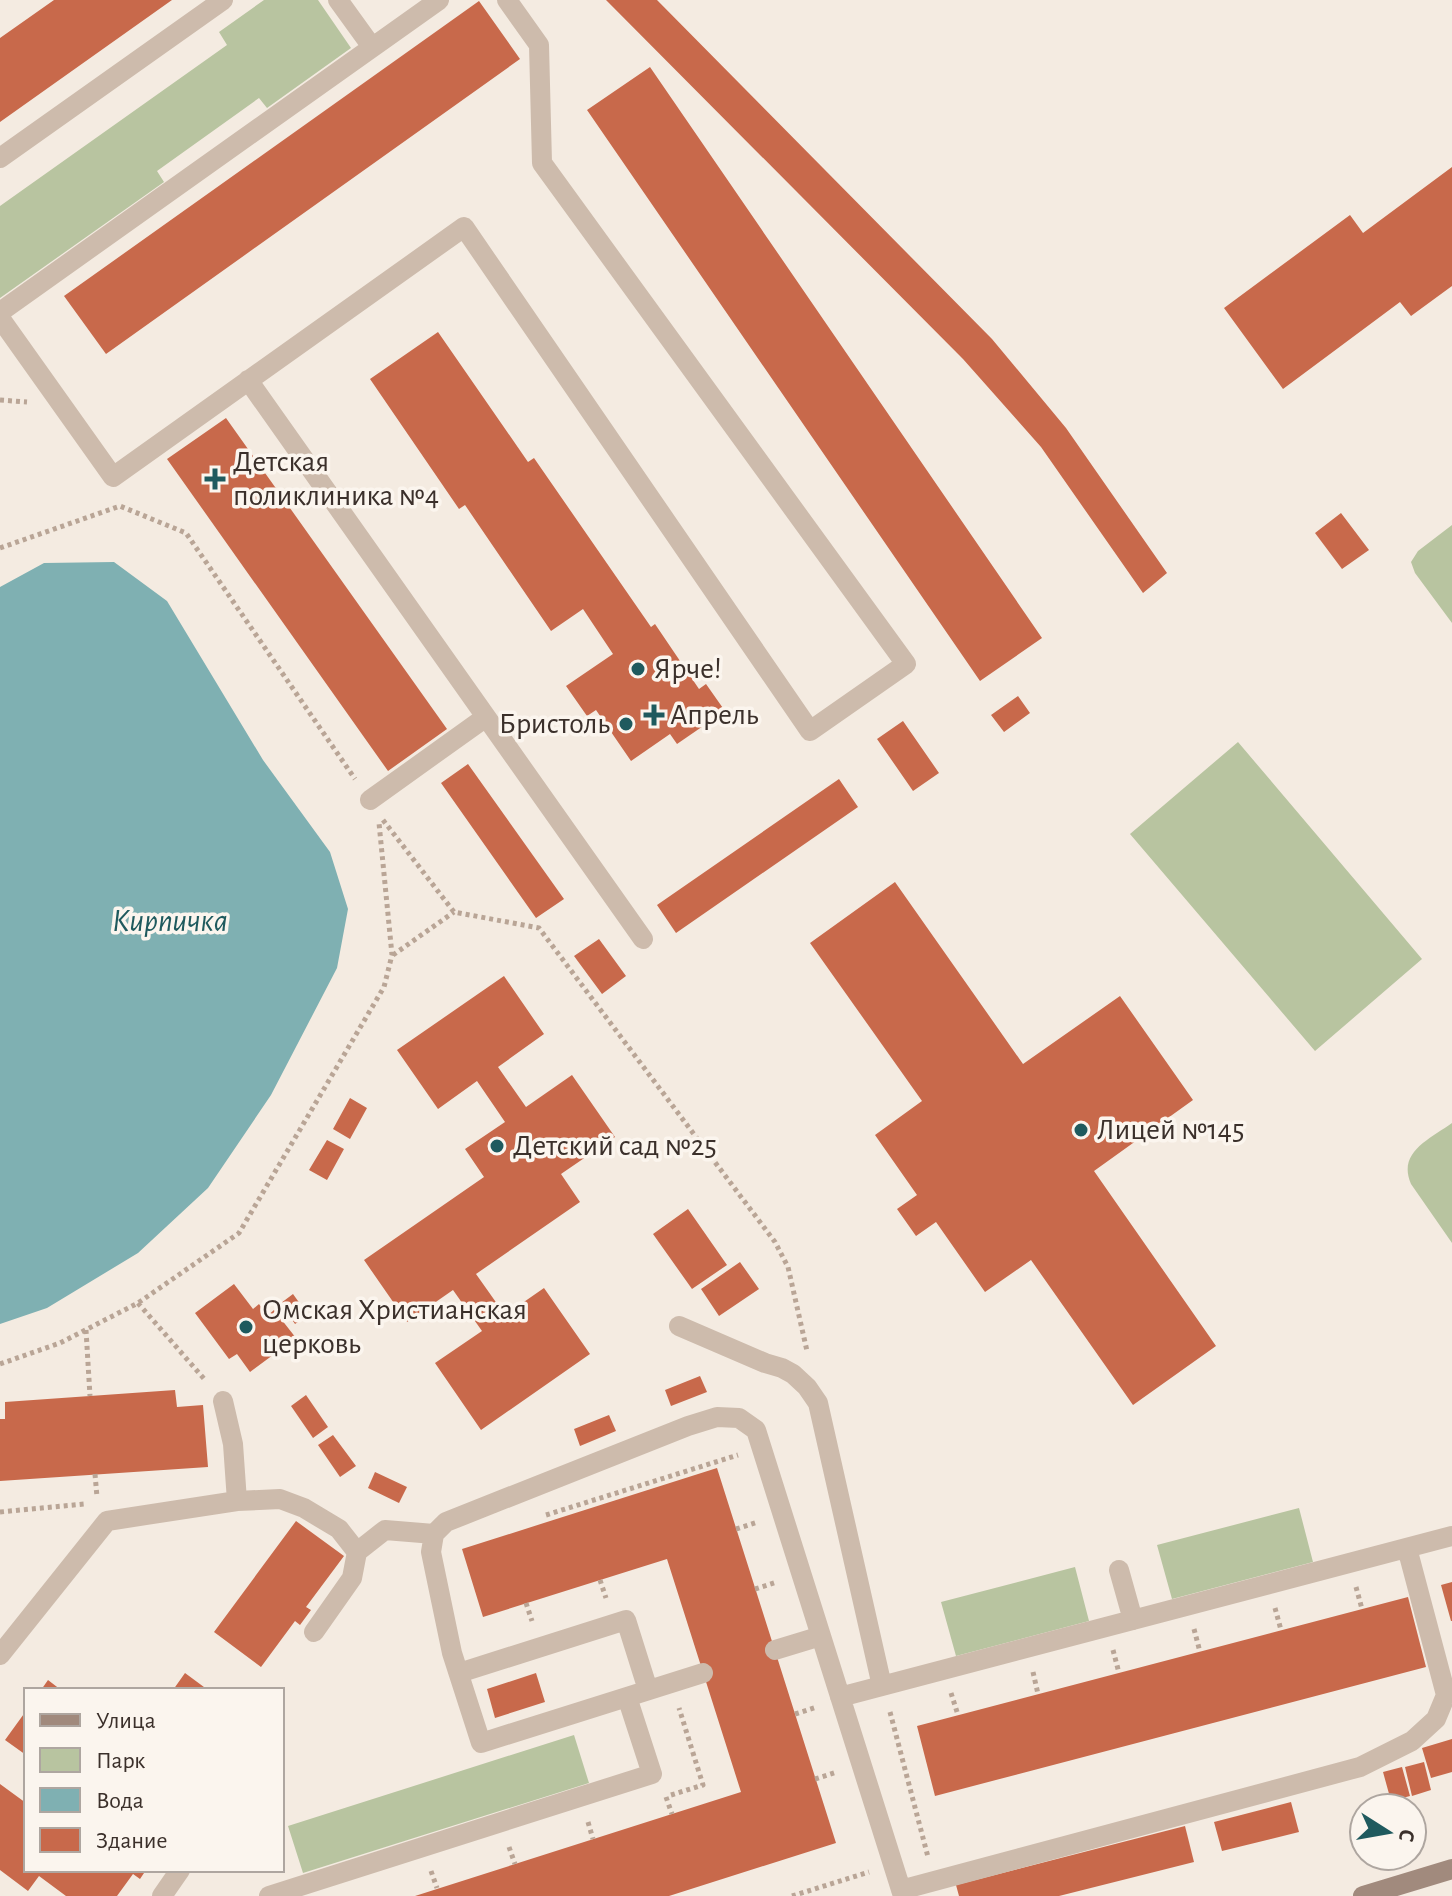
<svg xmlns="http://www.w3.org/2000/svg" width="1452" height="1896" viewBox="0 0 1452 1896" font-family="'Alegreya Sans',sans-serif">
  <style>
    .green { fill: #b8c4a0 }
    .water { fill: #7fb0b2 }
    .building { fill: #c8694b }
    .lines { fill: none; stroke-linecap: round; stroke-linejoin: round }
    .path { stroke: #b9a596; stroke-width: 5; stroke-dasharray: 4 4; stroke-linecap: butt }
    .lane { stroke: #cdbbac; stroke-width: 20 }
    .secondary { stroke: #a18a7d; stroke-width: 20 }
    .poi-dot { fill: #1f5a5e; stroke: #fbf5ee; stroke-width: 3 }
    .labels { text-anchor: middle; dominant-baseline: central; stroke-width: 7; stroke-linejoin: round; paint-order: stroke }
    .poi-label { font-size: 30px; fill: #3b302b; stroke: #fbf5ee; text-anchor: start }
    .water-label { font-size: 32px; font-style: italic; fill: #1f5a5e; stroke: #fbf5ee }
  </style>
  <rect width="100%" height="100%" fill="#f4ebe1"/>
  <!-- green -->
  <path class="green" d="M264,0h54l33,48 -84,60 -8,-10 -102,73 7,11 -164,116v-92l227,-161 -8,-13z
    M1452,525v98l-37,-50 -4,-11 7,-11z
    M1238,742l184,217 -107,92 -185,-217z
    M1452,1123v120l-41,-59c-14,-32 19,-45 41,-61z
    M1299,1508l14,54 -141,37 -15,-54z
    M1075,1567l14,54 -133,35 -15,-54z
    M574,1735l15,48 -286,90 -15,-47z"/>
  <!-- water -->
  <path class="water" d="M114,562l53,39 96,159 67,92 18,57 -11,59 -66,127 -63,93 -70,65 -91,55 -47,16v-737l44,-24z"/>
  <!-- building -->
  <path class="building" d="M54,0h118l-172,122v-84z
    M606,0h51l335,339 74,89 101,145 -24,20 -102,-146 -78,-88z
    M479,1l41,58 -414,295 -42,-58z
    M650,67l392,571 -62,43 -393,-571z
    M1452,167v119l-41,30 -11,-14 -117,87 -59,-81 126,-93 13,18z
    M438,332l90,130 6,-4 117,169 4,-3 44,65 7,-5 19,27 -48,33 -7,-10 -39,27 -35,-51 -9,6 -21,-30 47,-32 -30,-45 -32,22 -86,-126 -6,4 -89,-130z
    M226,418l221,311 -59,42 -221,-312z
    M1341,513l28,37 -27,19 -27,-36z
    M1018,696l12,17 -26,19 -13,-17z
    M903,721l36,52 -26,18 -36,-52z
    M468,764l96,135 -28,19 -95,-135z
    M839,779l19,28 -182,126 -19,-28z
    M895,882l128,182 97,-68 73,104 -99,71 122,175 -83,59 -102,-145 -46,32 -49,-70 -20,14 -19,-27 20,-14 -42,-60 47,-34 -112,-158z
    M599,939l27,37 -24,18 -28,-38z
    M504,976l40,58 -46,33 28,40 46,-32 43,62 -54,37 19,28 -104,72 29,41 39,-27 46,66 -109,76 -46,-67 47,-32 -29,-41 -46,32 -43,-62 120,-83 -19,-28 40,-27 -28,-41 -39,28 -41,-59z
    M350,1098l17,10 -17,31 -17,-10z
    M327,1140l17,9 -17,31 -18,-10z
    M688,1209l39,56 -35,24 -39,-55z
    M740,1262l19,27 -40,27 -18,-27z
    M234,1284l19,25 6,-5 8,12 7,-6 22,28 -46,34 -13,-18 -8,5 -34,-46z
    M293,1294l15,21 -13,9 -14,-21z
    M700,1376l7,16 -36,14 -6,-16z
    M175,1390l2,17 26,-2 5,62 -208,14v-62h5v-17z
    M306,1395l22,32 -15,11 -22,-32z
    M609,1415l7,16 -36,15 -6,-17z
    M333,1435l23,31 -16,11 -22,-32z
    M717,1468l119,375 -167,53h-254l326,-104 -74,-233 -184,58 -21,-68z
    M375,1472l32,15 -8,16 -31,-15z
    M296,1521l48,35 -38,51 5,3 -11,15 -5,-4 -34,46 -47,-35z
    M1452,1582v39h-1l-10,-36z
    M1408,1597l18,70 -491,129 -18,-70z
    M185,1673l23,17h-35z
    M536,1673l9,29 -50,16 -8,-29z
    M48,1680l13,10h-20z
    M26,1711v44l-21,-15z
    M1452,1739v33l-21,6 -9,-30z
    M1424,1762l7,28 -19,6 -7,-29z
    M1402,1767l8,29 -19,5 -8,-29z
    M0,1784l26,19v67h120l-6,9 -7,-5 -16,22h-51l-27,-20 -11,15 -28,-21z
    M1291,1802l8,30 -77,19 -8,-29z
    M1185,1826l9,36 -135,34h-100l-3,-11z"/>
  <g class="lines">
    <!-- path -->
    <path class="path" d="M0,400l27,2
      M0,548l120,-42 66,27 169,246
      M383,820l71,92 85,16 236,314 13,25 19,84
      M393,955l61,-43
      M138,1303l68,78
      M86,1330l4,66
      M0,1364l60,-21 78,-40 101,-70 145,-246 8,-32 -13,-132
      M95,1474l2,23
      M0,1512l84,-8
      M546,1515l192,-60
      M736,1529l22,-7
      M600,1580l6,18
      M1356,1587l6,22
      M755,1589l22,-7
      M526,1603l6,18
      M1275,1608l6,22
      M1194,1629l6,23
      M1113,1650l6,23
      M1033,1672l5,22
      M951,1693l7,22
      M890,1712l38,145
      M795,1714l22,-7
      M815,1779l22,-7
      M671,1795l32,-10 -24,-77
      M666,1797l6,17
      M588,1822l5,17
      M509,1847l6,17
      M431,1871l6,17
      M792,1896l77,-24"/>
    <!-- lane -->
    <path class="lane" d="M338,0l34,47
      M0,158l223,-158
      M0,312l439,-312
      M0,318l113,159 351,-250 346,504 96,-67 -364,-501 -3,-118 -32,-45
      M248,380l395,559
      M370,800l116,-83
      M679,1326l86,37 17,5 11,6 14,13 11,16 64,283
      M223,1401l10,43 4,57
      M1407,1548l39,147 6,-2
      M357,1552l28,-22 49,4
      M1119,1570l14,50
      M775,1650l46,-14
      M0,1655l107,-134 130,-20 43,-2 24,9 35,21 18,23 -5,26 -38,54
      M459,1673l167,-53 22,70
      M703,1673l-222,70 -29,-90 -21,-101 3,-18 12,-12 242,-96 29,-9 22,1 17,12 147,466
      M840,1697l612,-161
      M901,1890l459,-123 52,-26 24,-22 10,-24
      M162,1896l18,-26
      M269,1896l383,-122 -25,-77"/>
    <!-- secondary -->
    <path class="secondary" d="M1363,1896l89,-27"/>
  </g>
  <!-- markers -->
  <g class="poi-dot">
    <path d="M211 467h8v8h8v8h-8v8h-8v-8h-8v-8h8z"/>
    <circle cx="638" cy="669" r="8"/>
    <path d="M650 703h8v8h8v8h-8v8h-8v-8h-8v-8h8z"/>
    <circle cx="626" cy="724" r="8"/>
    <circle cx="1081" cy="1130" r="8"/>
    <circle cx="497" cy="1146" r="8"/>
    <circle cx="246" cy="1327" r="8"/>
  </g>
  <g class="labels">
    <!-- poi labels -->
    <g class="poi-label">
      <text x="233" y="462">Детская<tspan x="233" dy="34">поликлиника №4</tspan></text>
      <text x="654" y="669">Ярче!</text>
      <text x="670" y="715">Апрель</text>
      <text x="610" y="724" text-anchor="end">Бристоль</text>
      <text x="1097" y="1130">Лицей №145</text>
      <text x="513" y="1146">Детский сад №25</text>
      <text x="262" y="1310">Омская Христианская<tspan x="262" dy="34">церковь</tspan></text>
    </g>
    <!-- water labels -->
    <g class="water-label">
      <text x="170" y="921">Кирпичка</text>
    </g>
  </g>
  <!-- legend -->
  <rect x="24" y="1688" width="260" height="184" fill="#fbf5ee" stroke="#aea6a0" stroke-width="2"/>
  <rect x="40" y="1714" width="40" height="12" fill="#a18a7d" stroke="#aea6a0" stroke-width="2"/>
  <text x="96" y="1728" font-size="24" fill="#3b302b">Улица</text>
  <rect x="40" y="1748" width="40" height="24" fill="#b8c4a0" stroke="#aea6a0" stroke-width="2"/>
  <text x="96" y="1768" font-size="24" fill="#3b302b">Парк</text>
  <rect x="40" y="1788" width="40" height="24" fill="#7fb0b2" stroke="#aea6a0" stroke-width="2"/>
  <text x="96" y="1808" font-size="24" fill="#3b302b">Вода</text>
  <rect x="40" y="1828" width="40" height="24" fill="#c8694b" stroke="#aea6a0" stroke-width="2"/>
  <text x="96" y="1848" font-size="24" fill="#3b302b">Здание</text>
  <!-- north arrow -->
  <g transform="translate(1388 1832) rotate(101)"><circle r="38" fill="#fbf5ee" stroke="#aea6a0" stroke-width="2"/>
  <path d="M0-6L14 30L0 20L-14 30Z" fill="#1f5a5e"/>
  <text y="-12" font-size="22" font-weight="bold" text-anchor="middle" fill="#3b302b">С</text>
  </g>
</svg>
